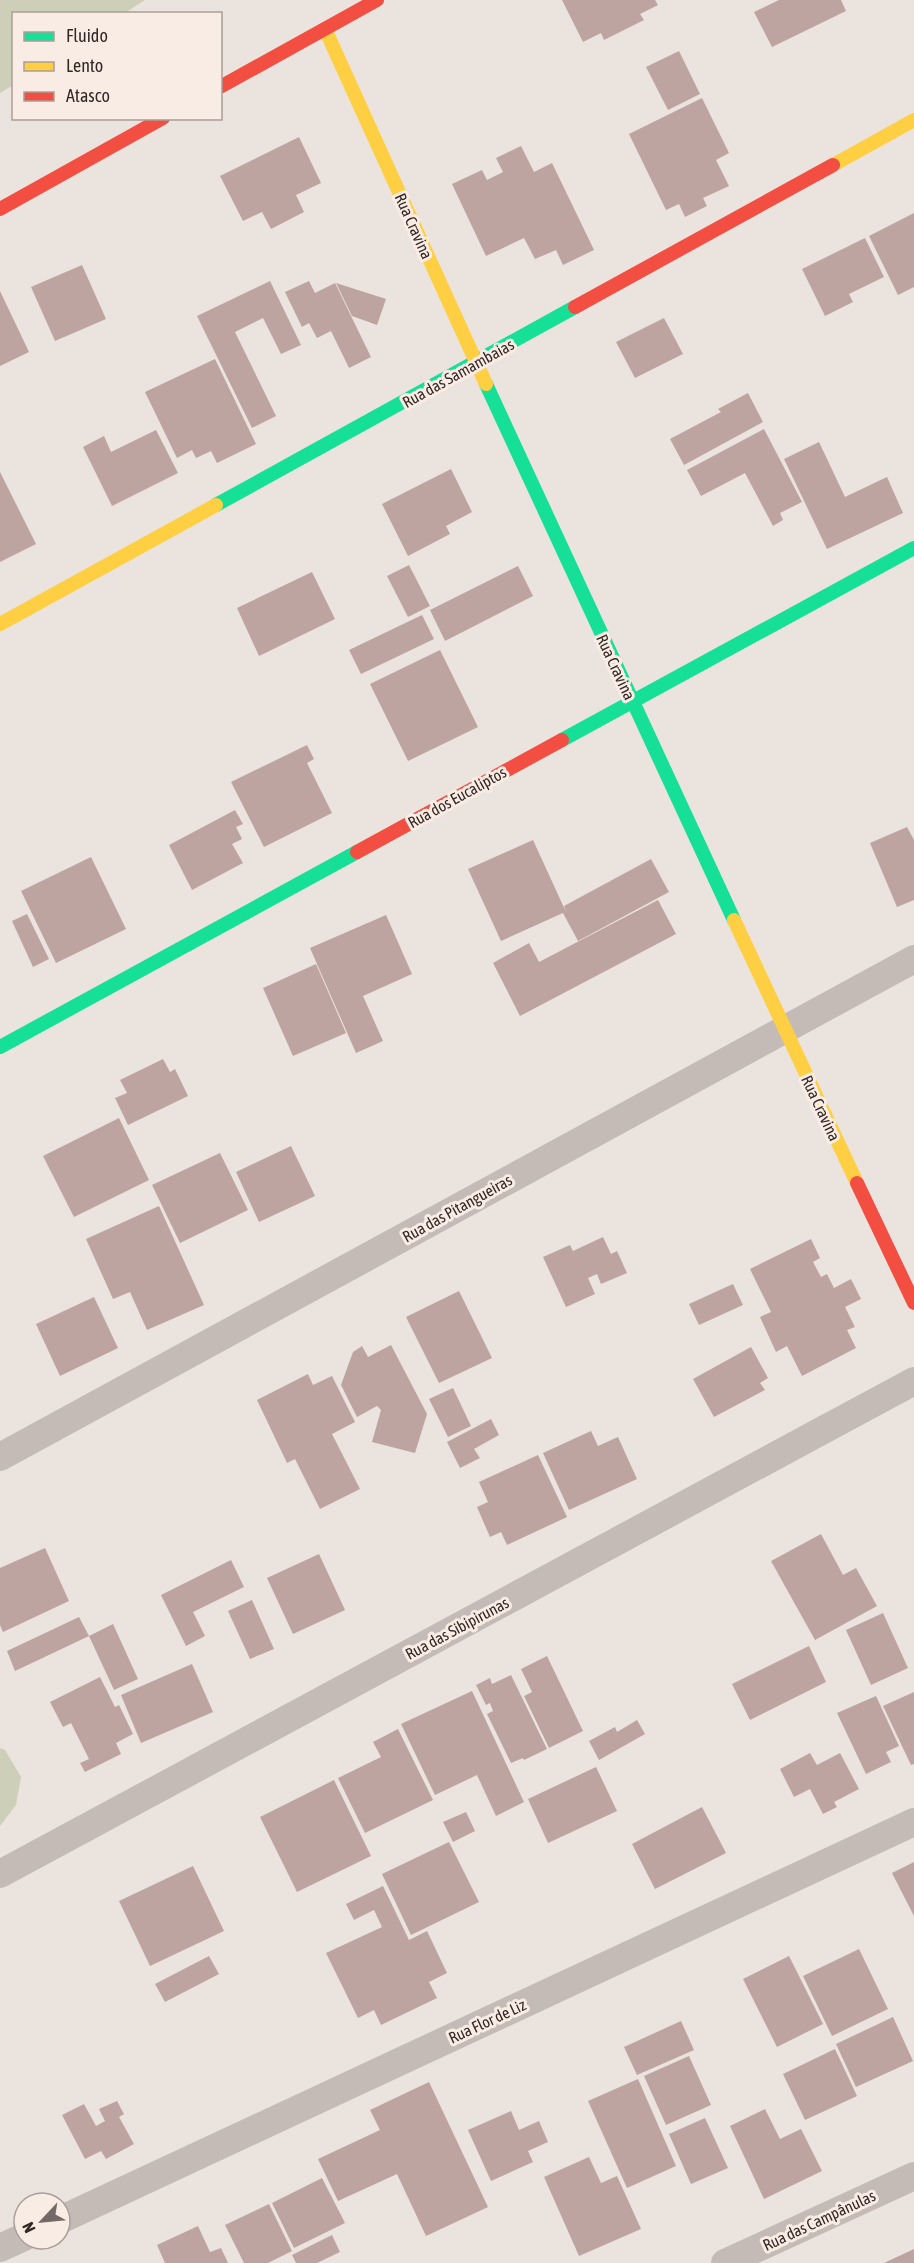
<svg xmlns="http://www.w3.org/2000/svg" width="914" height="2263" viewBox="0 0 914 2263" font-family="'Asap Condensed',sans-serif">
  <style>
    .green { fill: #cecfb8 }
    .building { fill: #bda4a0 }
    .lines { fill: none; stroke-linecap: round; stroke-linejoin: round }
    .street { stroke: #c4bbb7; stroke-width: 28 }
    .fast { stroke: #16e098; stroke-width: 14 }
    .slow { stroke: #ffcf43; stroke-width: 14 }
    .jam { stroke: #f24e42; stroke-width: 14 }
    .labels { text-anchor: middle; dominant-baseline: central; stroke-width: 6; stroke-linejoin: round; paint-order: stroke }
    .street-label { font-size: 16px; fill: #342826; stroke: #f8ece4 }
  </style>
  <rect width="100%" height="100%" fill="#eae3de"/>
  <!-- green -->
  <path class="green" d="M0,0h145l-20,13 -111,1 -1,71 -13,8z
    M0,1748l5,2 16,27 -5,28 -16,21z"/>
  <!-- building -->
  <path class="building" d="M562,0h93l3,5 -18,9 4,6 -40,20 -3,-7 -18,9z
    M779,0h62l5,11 -74,36 -18,-35z
    M679,51l21,43 -32,16 -22,-43z
    M702,98l27,55 -13,7 13,26 -26,12 4,8 -22,11 -6,-13 -13,6 -37,-76z
    M299,137l22,46 -25,12 8,17 -33,17 -9,-17 -19,9 -23,-45z
    M521,146l13,26 18,-9 42,87 -31,15 -7,-15 -21,9 -11,-21 -38,18 -34,-72 30,-14 5,10 16,-8 -7,-14z
    M914,213v74l-16,8 -29,-59z
    M865,238l19,39 -35,17 4,8 -28,14 -23,-47z
    M82,265l24,54 -51,22 -24,-54z
    M270,281l31,64 -20,9 -18,-36 -28,14 41,84 -24,12 -55,-112z
    M309,281l6,12 20,-10 36,74 -22,11 -18,-37 -14,7 -8,-15 -7,4 -17,-35z
    M336,283l50,16 -9,26 -25,-9z
    M0,291l29,61 -29,14z
    M664,318l19,36 -48,24 -19,-36z
    M215,359l41,85 -39,19 -6,-12 -15,7 -4,-8 -15,8 -32,-66z
    M748,393l15,29 -79,43 -14,-26 51,-27 -3,-3z
    M764,429l38,73 -22,11 3,7 -10,6 -28,-53 -44,23 -14,-26z
    M156,430l22,43 -66,33 -29,-59 21,-11 7,16z
    M819,442l26,55 42,-20 16,36 -76,36 -43,-90z
    M451,469l21,43 -26,14 4,8 -42,22 -26,-52z
    M0,472l36,72 -36,18z
    M409,565l21,41 -22,11 -21,-41z
    M518,566l15,30 -88,45 -15,-31z
    M312,572l23,47 -76,37 -22,-48z
    M422,615l12,24 -73,35 -12,-24z
    M440,650l38,77 -70,34 -38,-77z
    M307,745l7,14 -7,4 25,50 -68,34 -33,-65z
    M235,810l8,14 -7,3 6,12 -10,5 11,19 -51,27 -23,-45z
    M907,827l7,13v60l-17,7 -27,-64z
    M533,840l33,72 -2,-6 87,-47 18,33 -91,49 -15,-28 -62,28 -33,-72z
    M91,857l35,72 -70,34 -35,-72z
    M658,900l18,34 -156,82 -27,-53 36,-20 10,19z
    M27,914l22,45 -16,8 -21,-46z
    M386,915l26,59 -49,22 20,45 -27,12 -46,-105z
    M316,964l30,69 -53,23 -30,-68z
    M163,1059l7,13 5,-3 13,27 -60,29 -13,-27 12,-5 -7,-13z
    M119,1118l30,62 -75,37 -31,-61z
    M291,1146l24,50 -56,26 -23,-50z
    M220,1153l28,57 -68,33 -28,-58z
    M159,1206l45,99 -57,25 -17,-38 -17,7 -27,-60z
    M603,1237l8,17 6,-3 10,22 -26,11 -4,-10 -9,4 7,16 -29,13 -23,-50 27,-12 3,6z
    M811,1239l9,19 -7,4 8,15 6,-3 7,14 17,-9 10,20 -16,8 10,20 -8,3 9,18 -54,28 -15,-30 -11,6 -16,-35 11,-5 -21,-43z
    M733,1284l10,21 -44,20 -10,-21z
    M459,1291l33,67 -53,25 -33,-66z
    M94,1297l24,51 -58,28 -24,-52z
    M391,1345l36,69 -12,39 -43,-11 9,-32 -4,-4 -20,11 -16,-32 12,-33 9,-6 6,11z
    M751,1347l17,31 -8,5 5,7 -51,27 -21,-38z
    M308,1374l5,11 19,-9 23,46 -23,12 28,55 -40,20 -25,-50 -8,4 -30,-63z
    M453,1388l18,38 -23,11 -19,-38z
    M491,1419l8,16 -25,14 6,9 -20,10 -13,-26z
    M591,1431l7,15 20,-9 19,42 -68,31 -26,-57z
    M538,1455l29,62 -60,28 -6,-13 -11,5 -13,-30 11,-5 -9,-20z
    M821,1534l22,41 13,-7 21,38 -62,34 -44,-79z
    M45,1548l24,53 -66,31 -3,-7v-57z
    M319,1554l26,56 -52,24 -26,-56z
    M231,1560l13,27 -51,25 12,24 -19,10 -25,-51z
    M252,1600l22,49 -24,10 -22,-48z
    M883,1613l25,55 -37,17 -25,-55z
    M79,1617l10,19 -74,35 -8,-20z
    M113,1624l25,55 -24,11 -25,-54z
    M809,1646l17,36 -76,38 -18,-36z
    M547,1656l36,75 -34,17 -25,-52 8,-4 -11,-23z
    M192,1664l21,48 -72,31 -20,-48z
    M511,1675l36,74 -23,11 -1,-2 -12,5 -24,-49 6,-3 -3,-8 -4,2 -10,-20 14,-7 2,6z
    M100,1677l15,30 4,-2 14,29 -17,9 5,11 -36,18 -5,-9 9,-4 -18,-36 -8,4 -13,-25z
    M472,1691l52,111 -28,14 -19,-41 -42,20 -34,-71z
    M914,1692v72l-3,1 -28,-59z
    M876,1696l23,50 -13,6 5,10 -25,12 -29,-61z
    M637,1720l8,14 -46,26 -10,-19 26,-14 2,5z
    M398,1729l35,71 -68,33 -27,-55 43,-21 -8,-15z
    M810,1753l7,12 23,-12 19,36 -25,13 3,5 -14,7 -13,-25 -16,8 -14,-28z
    M596,1767l21,44 -69,32 -20,-44z
    M334,1780l37,76 -74,36 -37,-75z
    M702,1807l24,46 -71,36 -23,-45z
    M466,1812l9,19 -22,11 -10,-20z
    M449,1842l30,60 -68,33 -29,-61z
    M914,1862v54l-22,-43z
    M193,1866l31,65 -74,35 -31,-65z
    M383,1886l26,54 18,-9 20,42 -18,9 8,16 -56,27 -7,-15 -16,8 -32,-65 56,-26 -8,-17 -20,10 -8,-16z
    M859,1949l29,60 -56,27 -29,-60z
    M209,1956l10,18 -54,28 -10,-18z
    M789,1956l34,68 -46,23 -34,-68z
    M893,2017l20,44 -57,26 -20,-43z
    M681,2021l13,29 -57,25 -13,-28z
    M835,2049l22,47 -52,24 -22,-46z
    M689,2056l22,49 -45,20 -22,-49z
    M638,2079l38,87 -49,22 -39,-87z
    M429,2082l59,125 -62,29 -29,-62 -59,27 -20,-42 62,-29 -10,-20z
    M117,2101l7,13 -5,3 15,27 -28,15 -5,-8 -16,8 -23,-44 22,-11 12,22 9,-5 -6,-12z
    M765,2109l15,30 21,-10 21,42 -58,28 -34,-73z
    M511,2111l8,19 20,-9 9,21 -20,9 5,11 -42,19 -23,-51z
    M705,2118l23,50 -37,16 -22,-50z
    M589,2157l12,26 16,-7 24,53 -62,27 -35,-79z
    M322,2178l23,45 -51,25 -22,-45z
    M269,2204l23,47 -24,12h-24l-19,-38z
    M198,2226l12,26 11,-4 7,15h-63l-8,-18z
    M332,2235l8,17 -23,11h-21l-4,-8z
    M914,2249v14h-30z"/>
  <g class="lines">
    <!-- street -->
    <path class="street" d="M0,1457l914,-498
      M0,1874l914,-493
      M60,2220l854,-398
      M0,2248l24,-11
      M725,2263l189,-87"/>
    <!-- fast -->
    <path class="fast" d="M486,384l248,536
      M216,505l359,-198
      M562,740l352,-192
      M0,1047l357,-195"/>
    <!-- slow -->
    <path class="slow" d="M325,29l161,355
      M833,165l81,-45
      M0,624l216,-119
      M734,920l123,263"/>
    <!-- jam -->
    <path class="jam" d="M220,87l157,-87
      M0,209l163,-91
      M575,307l258,-142
      M357,852l205,-112
      M857,1183l57,120"/>
  </g>
  <g class="labels">
    <!-- street labels -->
    <g class="street-label">
      <text transform="translate(414 226) rotate(66)">Rua Cravina</text>
      <text transform="translate(458 373) rotate(-29)">Rua das Samambaias</text>
      <text transform="translate(616 667) rotate(65)">Rua Cravina</text>
      <text transform="translate(457 797) rotate(-29)">Rua dos Eucaliptos</text>
      <text transform="translate(821 1108) rotate(65)">Rua Cravina</text>
      <text transform="translate(457 1208) rotate(-29)">Rua das Pitangueiras</text>
      <text transform="translate(457 1628) rotate(-28)">Rua das Sibipirunas</text>
      <text transform="translate(487 2021) rotate(-25)">Rua Flor de Liz</text>
      <text transform="translate(819 2220) rotate(-25)">Rua das Campânulas</text>
    </g>
  </g>
  <!-- legend -->
  <rect x="12" y="12" width="210" height="108" fill="#f8ece4" stroke="#aa9e98" stroke-width="1.5"/>
  <rect x="24" y="32" width="30" height="9" fill="#16e098" stroke="#aa9e98" stroke-width="1.5"/>
  <text x="66" y="42" font-size="18" fill="#342826">Fluido</text>
  <rect x="24" y="62" width="30" height="9" fill="#ffcf43" stroke="#aa9e98" stroke-width="1.5"/>
  <text x="66" y="72" font-size="18" fill="#342826">Lento</text>
  <rect x="24" y="92" width="30" height="9" fill="#f24e42" stroke="#aa9e98" stroke-width="1.5"/>
  <text x="66" y="102" font-size="18" fill="#342826">Atasco</text>
  <!-- north arrow -->
  <g transform="translate(42 2221) rotate(244)"><circle r="28" fill="#f8ece4" stroke="#aa9e98" stroke-width="1.5"/>
  <path d="M0-4.5L10 22L0 15L-10 22Z" fill="#746966"/>
  <text y="-9" font-size="16" font-weight="bold" text-anchor="middle" fill="#342826">N</text>
  </g>
</svg>
